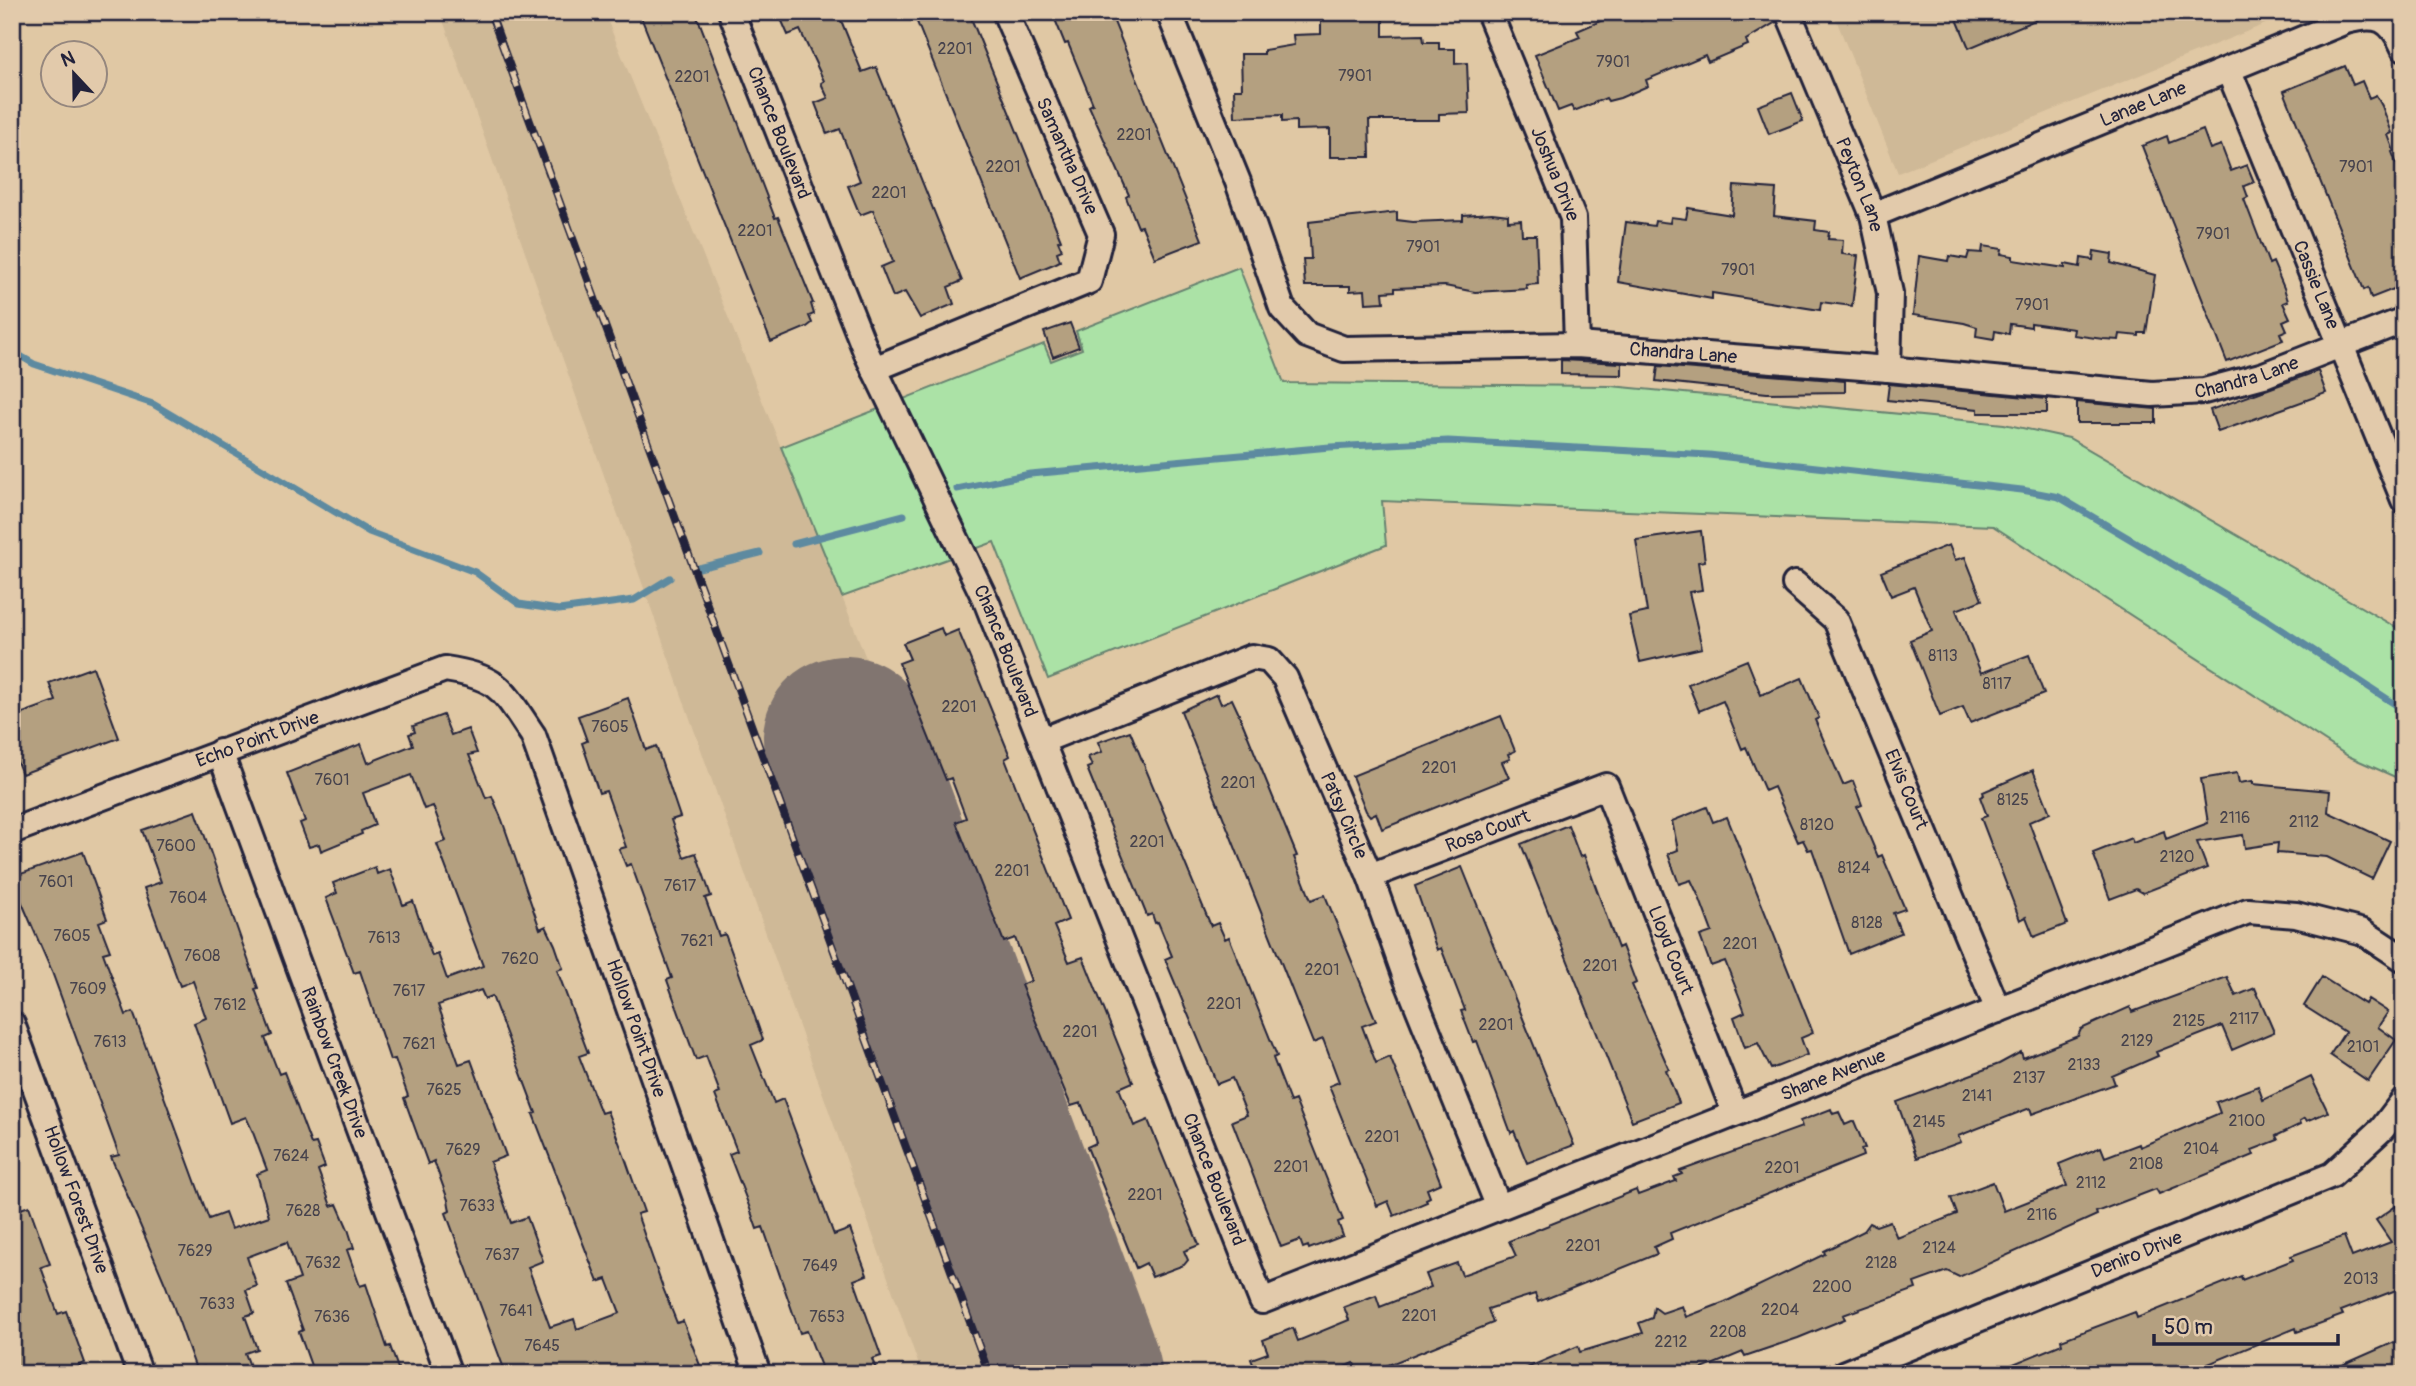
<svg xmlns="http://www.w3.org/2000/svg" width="2416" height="1386" viewBox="0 0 2416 1386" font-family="Pangolin,sans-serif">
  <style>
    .built { fill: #cfb997 }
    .green { fill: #abe2a6; stroke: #668270; stroke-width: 2 }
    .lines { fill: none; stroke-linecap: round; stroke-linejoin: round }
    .stream { stroke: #5d8aa0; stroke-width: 7 }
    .runway { stroke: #817570; stroke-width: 164 }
    .building { fill: #b4a080; stroke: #22223b; stroke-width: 2; fill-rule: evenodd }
    .minor-casing { stroke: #22223b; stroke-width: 30 }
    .minor { stroke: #e2caab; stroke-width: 24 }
    .rail-casing { stroke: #22223b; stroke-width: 8 }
    .rail { stroke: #e2caab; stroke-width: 5; stroke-dasharray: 16; stroke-linecap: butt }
    .labels { text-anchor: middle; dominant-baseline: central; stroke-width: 5; stroke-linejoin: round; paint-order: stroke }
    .number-label { font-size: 16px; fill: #46424c }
    .street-label { font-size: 19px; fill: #22223b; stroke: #e2caab }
  </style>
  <rect width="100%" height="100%" fill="#e0c8a4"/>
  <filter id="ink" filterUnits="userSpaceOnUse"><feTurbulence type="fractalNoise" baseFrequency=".0143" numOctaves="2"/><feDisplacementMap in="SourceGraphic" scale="14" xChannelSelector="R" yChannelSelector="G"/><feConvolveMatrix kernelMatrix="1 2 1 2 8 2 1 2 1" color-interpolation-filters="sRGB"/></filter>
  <g filter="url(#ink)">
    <!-- built -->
    <path class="built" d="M440,12h164l238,585 305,777h-225z
      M1833,12h462l-397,161z"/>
    <!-- green -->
    <path class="green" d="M1239,267l45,116 327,3 393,38 65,14 335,194v149l-56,-25 -355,-230 -611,-25 4,44 -338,134 -54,-137 -152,55 -61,-150 263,-103 7,17 31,-12 -6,-18z"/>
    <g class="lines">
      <!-- stream -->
      <path class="stream" d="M12,351l22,13 119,40 216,128 106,40 44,32 40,6 75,-10 36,-22
        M957,489l73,-15 300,-27 118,-6 261,14 313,35 37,7 208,123 137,90
        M794,544l110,-29
        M699,568l61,-15"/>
      <!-- runway -->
      <path class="runway" d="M845,738l235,636"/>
    </g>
    <!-- building -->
    <path class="building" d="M639,12h54l6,9 76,197 3,-1 35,86 -2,1 3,10 -5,2 3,7 -5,4 -36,15z
      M778,12h62l-2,1 24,59 14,-5 86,214 -14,6 6,17 -34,14 -15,-26 -12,5 -12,-30 12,-5 -6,-17 -14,-35 -13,5 -12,-29 12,-5 -20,-52 -13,5 -12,-31 13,-5 -7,-15 3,-2 -24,-51 -12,5z
      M913,12h54l4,6 90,222 -3,1 4,9 -5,2 3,9 -4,2 -36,15z
      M1052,12h58l92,228 -47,18 -13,-32 -4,1 -12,-30 3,-2 -40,-89 4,-2 -25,-61 -3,1z
      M1321,12h62v24l40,-1 1,7h15v7h16v15l12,-1 2,50 -30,1v6h-70l1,37h-40v-28l-34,1v-9l-14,1v-7l-47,2 -1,-28h8l-1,-35h23v-4l30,-5 -1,-10 28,-1z
      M1662,12h111l3,10 -30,18 2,5 -40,17 -3,-7 -59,25 2,6 -28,12 -12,3 -2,-3 -32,13 -3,-5 -13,5 -23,-56 45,-18 -3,-6 42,-18 3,7 16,-7 3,8z
      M1954,12h100l-85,36z
      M2345,66l8,19 9,-4 7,17 7,-3 6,11 10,27 -4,2 6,16 -2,1 12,30v103l-33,13 -3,-10 -4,2 -80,-199z
      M1792,93l11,28 -34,13 -11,-28z
      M2203,130l7,19 11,-4 10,26 16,-6 7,17 -10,4 4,11 -4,2 25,65 4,-2 11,26 4,13 -5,2 7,15 -7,3 4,9 -7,3 3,7 -56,22 -85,-216 25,-10 2,7z
      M1734,186l42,3 -2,27 42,5 -1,9 14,2 -1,7 15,1 -1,14 16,2 -6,50 -31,-4 -1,8 -108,-17v6l-94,-17 8,-60 28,4 1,-5 15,2 1,-6 15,2 2,-11 44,7z
      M1397,212v8l16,2 50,-2v-5l29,-2 16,2v6l13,-1 1,15h14l2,49 -12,1 1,4 -52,3 -30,-6 -50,2v3l-12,1 1,10 -18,1 -1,-13 -15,1v-5h-45l-2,-27h8l-2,-37z
      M1983,246l19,3 -1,5 12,2v4l52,8v-4l15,3 1,-9 12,2 1,-9 18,3 -1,9 44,12 -9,58h-7v3l-19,-2 -1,6 -16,-1 -30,-4 1,-6 -43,-6v4l-21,-3 -1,10 -14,-3 -1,8 -18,-3 1,-9 -13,-4 -51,-8 6,-59 29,5 1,-5 18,3 2,-7 13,1z
      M1070,323l9,24 -26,10 -9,-25z
      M1561,360l61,3v12l-61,-1z
      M1658,366l187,15v11l-78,1 -111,-12z
      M2318,371l8,22 -108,39 -8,-22z
      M1889,384l158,15v14h-69v-4l-91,-9z
      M2077,402l79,7v14h-79z
      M1701,531l4,30 -7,1 4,28 -13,2 13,56 -62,14 -11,-46 18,-4 -11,-72z
      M1949,545l6,15 10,-3 17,43 -26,10 25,63 48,-18 15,39 -74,29 -7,-16 -23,9 -30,-76 22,-9 -18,-44 -23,9 -10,-24z
      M941,628l3,8 14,-6 21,50 31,76 -5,3 63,161 -14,6 15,36 14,-5 50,125 -14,6 15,38 14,-6 51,125 -15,6 4,9 -4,5 -32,12 -6,-14 -10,5 -49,-121 9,-4 -6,-18 -9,-22 -10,3 -21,-50 -29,-71 10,-4 -16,-43 -11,4 -48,-120 10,-4 -15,-40 -5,2 -47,-117 11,-4 -7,-16z
      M1747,660l14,35 41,-17 17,40 -4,2 28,65 10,-4 9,24 -5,2 21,50 4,-2 23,54 -12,4 8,20 -52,21 -37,-105 -4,1 -5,-10 -5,2 -24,-55 -9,4 -19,-44 -4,2 -19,-48 -24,10 -11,-27z
      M93,667l26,71 -97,36 -10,-25v-32l44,-16 -7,-18z
      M1217,694l4,10 11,-5 6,13 59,144 -3,1 17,43 14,-5 51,126 -14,5 14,37 14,-6 51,126 -14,6 3,8 -4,2 1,3 -33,14 -6,-15 -11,5 -48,-120 10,-4 -16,-43 -10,4 -132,-332z
      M628,698l18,52 10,-4 24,71 -9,3 13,37 12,-4 15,43 -6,2 14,38 6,-2 18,49 20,57 -12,5 23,58 9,-4 51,136 16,-6 17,46 -13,5 27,76 -9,3 6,15h-54l-17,-43 -7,2 -37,-106 -6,2 -8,-23 -20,-52 8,-3 -22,-56 5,-2 -14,-37 -10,4 -29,-80 5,-2 -41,-114 -5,2 -7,-17 7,-2 -20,-56 -7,2 -17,-50 5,-2 -9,-25z
      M443,715l8,20 17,-6 9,24 -8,2 17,43 6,-2 10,24 38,109 6,-3 9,19 8,23 -6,2 31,83 -9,3 22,57 6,-2 18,47 19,54 -7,2 26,74 14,35 6,-2 18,47 -14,6h-181l-60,-161 4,-2 -2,-11 -14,-39 -6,3 -24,-66 4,-2 -13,-37 -5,1 -30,-89 -6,2 -28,-75 11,-5 -4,-10 42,-16 2,7 13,-5 13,36 10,-4 19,55 6,-2 9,25 36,-13 -46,-122 9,-3 -13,-35 -9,3 -13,-34 -48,18 12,32 -14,6 1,3 -41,17 -2,-7 -10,3 -9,-24 5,-2 -18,-48 74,-29 7,19 45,-18 -4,-11 6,-2 -2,-6zM481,990l4,9 7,-3 44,117 -3,1 65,168 9,-3 13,34 -43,16 -3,-10 -24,8 -22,-60 15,-6 -16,-44 -16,6 -21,-61 16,-6 -35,-96 -12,4 -21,-59z
      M1501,716l14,35 -7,3 2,5 -8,3 7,16 -127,51 -6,-16 -6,3 -4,-5 -14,-35z
      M1130,731l81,195 7,-3 7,16 4,-2 48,119 -4,2 17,44 5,-2 48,120 -5,2 5,14 -34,13 -1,-3 -5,2 -3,-8 -19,7 -49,-126 15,-6 -15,-37 -15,6 -52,-125 7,-3 -14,-34 -3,1 -3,-9 -5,2 -60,-148 5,-2 -4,-9 14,-5 -4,-10z
      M2033,770l17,43 -21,9 38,102 -33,13 -8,-20 -6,3 -39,-102 6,-2 -7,-19 4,-2 -1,-3z
      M2237,773l2,10 14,-2v3l77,7 -2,21 62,29 -18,38 -45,-22 -50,-4 1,-10 -33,5 -2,-13 -46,7 10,26 -64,25 -7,-4 -26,10 -17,-46 38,-15 2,5 31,-12 2,8 42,-16 -7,-44z
      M1707,807l6,15 14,-5 86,216 -12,5 6,17 -36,14 -13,-26 -13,5 -11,-31 11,-5 -6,-16 -14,-35 -14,5 -11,-30 12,-4 -13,-35 -8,-17 -12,4 -11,-30 10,-4 -6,-29z
      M196,811l62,177 -3,1 17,46 -7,3 14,36 5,-2 27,72 5,-1 9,24 -7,3 13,36 6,-2 11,25 6,19 -7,2 13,36 6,-2 21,63 3,-1 10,28h-86l-15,-42 4,-2 -17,-46 14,-5 -13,-37 -40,15 10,29 -11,4 8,23 -9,3 12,33 -12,4 8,21h-47l-2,-7 -8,2 -30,-83 -55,-129 8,-2 -67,-183 -36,-83 3,-1 -4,-12 68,-24 24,67 -8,3 11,29 -7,2 23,62 7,-3 76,207 16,-6 6,16 38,-13 -12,-42 10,-4 -15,-40 -6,-13 -16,6 -36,-100 12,-5 -13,-37 -13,5 -36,-98 17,-6 -19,-52z
      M1568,825l12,32 4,-2 34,93 4,-2 14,37 -4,2 37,84 -3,1 13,33 -47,18 -111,-277z
      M1462,867l112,278 -47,18 -13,-32 -3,2 -34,-92 -4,1 -12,-31 4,-1 -24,-62 -4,2 -22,-64z
      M2227,977l9,19 19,-8 19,44 -42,18 -10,-24 -66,26 2,4 -46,20 3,8 -83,30 -2,-6 -72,28 3,6 -44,16 -20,-56 102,-38 22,-12 2,6 55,-22 3,-7 49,-22 2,5z
      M2322,977l43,27 3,-5 20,13 -10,15 18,13 -28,41 -38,-26 15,-23 -41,-26z
      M2311,1077l17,35 -21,9 -2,-3 -5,3 1,3 -25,12 2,4 -26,10 2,5 -95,39 -3,-5 -60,23 1,3 -138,62 -12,-6 -33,12 2,6 -73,26 2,4 -47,19 -53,18 -2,-4 -53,22h-177l65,-28 2,6 63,-19 -4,-10 13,-5 2,-11 8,6 20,-7 4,11 39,-15 100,-48 -1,-3 40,-20 6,-8 6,3 14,-5 7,17 60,-24 -6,-16 42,-16 11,29 63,-25 -8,-22 42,-17 4,10 34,-13 1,3 80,-34 -4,-11 42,-16 5,14z
      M1831,1109l2,5 6,-2 6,13 9,-4 11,27 -4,1 2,7 -193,77 2,6 -18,8 3,7 -119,48 -3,-8 -47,15 5,14 -127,51h-8l-4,-11 -27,11h-70l-6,-15 17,-6 -5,-13 30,-12 5,13 51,-21 -5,-13 32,-12 4,12 51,-20 -5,-13 31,-11 5,12 54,-19 -7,-15 127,-51 2,5 38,-14 -2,-4 8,-3 -2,-3 122,-44 -2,-6z
      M29,1206l21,58 -9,3 17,47 8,-3 19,52 -6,2 4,9h-71v-162z
      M2396,1206l8,12v69l-63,24 2,4 -46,17 -1,-4 -112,46h-195l73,-30 -1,-4 74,-28 2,6 104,-42 1,4 51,-20 -2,-4 53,-20 8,21 39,-15 -15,-22z
      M2399,1340l5,11v23h-82z"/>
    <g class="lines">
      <defs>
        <g id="minor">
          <path id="s1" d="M731,12l136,342 120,249 275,698 986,-390 48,4 67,17 41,27"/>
          <path id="s2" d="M1169,12l69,170 44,126 25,27 37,14 233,-4 311,24 264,25 52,-3 60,-16 140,-55"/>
          <path id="s3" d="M1489,12l84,206 4,127"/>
          <path id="s4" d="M1788,12l85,203 17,78 -2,76"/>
          <path id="s5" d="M2229,71l175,429"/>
          <path id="s6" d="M1873,215l473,-194c31,-8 44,-4 58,27"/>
          <path d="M874,369l215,-88 12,-47 -96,-222"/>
          <path id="s7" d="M1795,584l41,36 162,390"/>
          <path id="s8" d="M1041,741l211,-84 17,3 16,18 85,198 35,99 93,230"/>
          <path id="s9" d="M220,752l229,622"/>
          <path id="s10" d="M12,831l433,-162c56,8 58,22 88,66l225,639"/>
          <path id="s11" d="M1370,876l236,-90 129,327"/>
          <path id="s12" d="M12,1024l128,350"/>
          <path id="s13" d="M1843,1374l489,-199 50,-46 22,-29"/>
        </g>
      </defs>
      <!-- minor casing -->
      <use href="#minor" class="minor-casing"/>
      <!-- minor -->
      <use href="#minor" class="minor"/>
      <defs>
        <path id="rail" d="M490,12l499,1362"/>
      </defs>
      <!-- rail casing -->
      <use href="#rail" class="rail-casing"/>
      <!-- rail -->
      <use href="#rail" class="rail"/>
    </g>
  </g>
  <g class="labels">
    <!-- number labels -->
    <g class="number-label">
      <text x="955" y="49">2201</text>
      <text x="1613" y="62">7901</text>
      <text x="1355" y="76">7901</text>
      <text x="692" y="77">2201</text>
      <text x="1134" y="135">2201</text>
      <text x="1003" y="167">2201</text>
      <text x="2356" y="167">7901</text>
      <text x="889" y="193">2201</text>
      <text x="755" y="231">2201</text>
      <text x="2213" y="234">7901</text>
      <text x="1423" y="247">7901</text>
      <text x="1738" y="270">7901</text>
      <text x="2032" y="305">7901</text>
      <text x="1943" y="656">8113</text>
      <text x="1997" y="684">8117</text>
      <text x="959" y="707">2201</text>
      <text x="610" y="727">7605</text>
      <text x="1439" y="768">2201</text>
      <text x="332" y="780">7601</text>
      <text x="1238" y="783">2201</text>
      <text x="2013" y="800">8125</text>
      <text x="2235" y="818">2116</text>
      <text x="2304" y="822">2112</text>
      <text x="1817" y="825">8120</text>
      <text x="1147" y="842">2201</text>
      <text x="176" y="846">7600</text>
      <text x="2177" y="857">2120</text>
      <text x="1854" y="868">8124</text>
      <text x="1012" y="871">2201</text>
      <text x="56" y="882">7601</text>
      <text x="680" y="886">7617</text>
      <text x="188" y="898">7604</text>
      <text x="1867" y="923">8128</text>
      <text x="72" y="936">7605</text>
      <text x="384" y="938">7613</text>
      <text x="697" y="941">7621</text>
      <text x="1740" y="944">2201</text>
      <text x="202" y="956">7608</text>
      <text x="520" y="959">7620</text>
      <text x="1600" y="966">2201</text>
      <text x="1322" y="970">2201</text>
      <text x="88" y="989">7609</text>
      <text x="409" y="991">7617</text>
      <text x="1224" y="1004">2201</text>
      <text x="230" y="1005">7612</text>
      <text x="2244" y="1019">2117</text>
      <text x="2189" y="1021">2125</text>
      <text x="1496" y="1025">2201</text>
      <text x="1080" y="1032">2201</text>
      <text x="2137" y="1041">2129</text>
      <text x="110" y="1042">7613</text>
      <text x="419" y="1044">7621</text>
      <text x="2363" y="1047">2101</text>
      <text x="2084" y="1065">2133</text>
      <text x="2029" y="1078">2137</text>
      <text x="444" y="1090">7625</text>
      <text x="1977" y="1096">2141</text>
      <text x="2247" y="1121">2100</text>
      <text x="1929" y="1122">2145</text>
      <text x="1382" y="1137">2201</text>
      <text x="2201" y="1149">2104</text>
      <text x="463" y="1150">7629</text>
      <text x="291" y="1156">7624</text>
      <text x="2146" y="1164">2108</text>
      <text x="1291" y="1167">2201</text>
      <text x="1782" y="1168">2201</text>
      <text x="2091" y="1183">2112</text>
      <text x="1145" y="1195">2201</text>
      <text x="477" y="1206">7633</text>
      <text x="303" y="1211">7628</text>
      <text x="2042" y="1215">2116</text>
      <text x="1583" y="1246">2201</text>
      <text x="1939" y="1248">2124</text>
      <text x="195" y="1251">7629</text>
      <text x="502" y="1255">7637</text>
      <text x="323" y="1263">7632</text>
      <text x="1881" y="1263">2128</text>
      <text x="820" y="1266">7649</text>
      <text x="2361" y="1279">2013</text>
      <text x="1832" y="1287">2200</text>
      <text x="217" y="1304">7633</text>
      <text x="1780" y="1310">2204</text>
      <text x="516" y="1311">7641</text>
      <text x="1419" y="1316">2201</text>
      <text x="332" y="1317">7636</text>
      <text x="827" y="1317">7653</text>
      <text x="1728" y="1332">2208</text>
      <text x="1671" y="1342">2212</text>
      <text x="542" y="1346">7645</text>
    </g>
    <!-- street labels -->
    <g class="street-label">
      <text stroke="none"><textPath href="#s6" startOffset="292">Lanae Lane</textPath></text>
      <text stroke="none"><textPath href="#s1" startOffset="130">Chance Boulevard</textPath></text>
      <text transform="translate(1067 156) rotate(66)">Samantha Drive</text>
      <text stroke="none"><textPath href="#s3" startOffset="175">Joshua Drive</textPath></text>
      <text stroke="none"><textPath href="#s4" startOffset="187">Peyton Lane</textPath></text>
      <text stroke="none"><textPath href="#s5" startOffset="231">Cassie Lane</textPath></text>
      <text stroke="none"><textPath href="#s2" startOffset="733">Chandra Lane</textPath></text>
      <text stroke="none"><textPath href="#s2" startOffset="1300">Chandra Lane</textPath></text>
      <text stroke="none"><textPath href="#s1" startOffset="696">Chance Boulevard</textPath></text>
      <text stroke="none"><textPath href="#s10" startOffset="262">Echo Point Drive</textPath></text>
      <text stroke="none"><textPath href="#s7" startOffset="238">Elvis Court</textPath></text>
      <text stroke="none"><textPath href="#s8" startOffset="418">Patsy Circle</textPath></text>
      <text stroke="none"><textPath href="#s11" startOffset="126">Rosa Court</textPath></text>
      <text stroke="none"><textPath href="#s11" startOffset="429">Lloyd Court</textPath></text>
      <text stroke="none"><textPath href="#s10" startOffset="889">Hollow Point Drive</textPath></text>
      <text stroke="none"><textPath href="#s9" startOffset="331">Rainbow Creek Drive</textPath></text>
      <text stroke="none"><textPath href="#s1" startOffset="2009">Shane Avenue</textPath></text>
      <text stroke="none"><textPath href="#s1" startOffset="1264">Chance Boulevard</textPath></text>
      <text stroke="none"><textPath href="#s12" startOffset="187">Hollow Forest Drive</textPath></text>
      <text stroke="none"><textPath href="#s13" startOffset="317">Deniro Drive</textPath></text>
    </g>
  </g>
  <!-- margin -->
  <rect width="2416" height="1386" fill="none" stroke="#e2caab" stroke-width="42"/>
  <rect x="21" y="21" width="2374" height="1344" fill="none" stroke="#22223b" stroke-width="2.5" filter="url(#ink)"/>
  <!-- north arrow -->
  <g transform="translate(74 74) rotate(338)"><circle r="33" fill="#e2caab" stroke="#95877e" stroke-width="2"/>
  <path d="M0-5L12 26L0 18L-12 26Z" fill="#22223b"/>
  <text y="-10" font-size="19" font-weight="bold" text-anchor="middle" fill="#22223b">N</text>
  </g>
  <!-- scale -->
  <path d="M2154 1334v10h184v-10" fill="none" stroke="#22223b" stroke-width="3.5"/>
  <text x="2164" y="1334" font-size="21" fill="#22223b" stroke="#e2caab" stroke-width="5" paint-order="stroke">50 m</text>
</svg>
